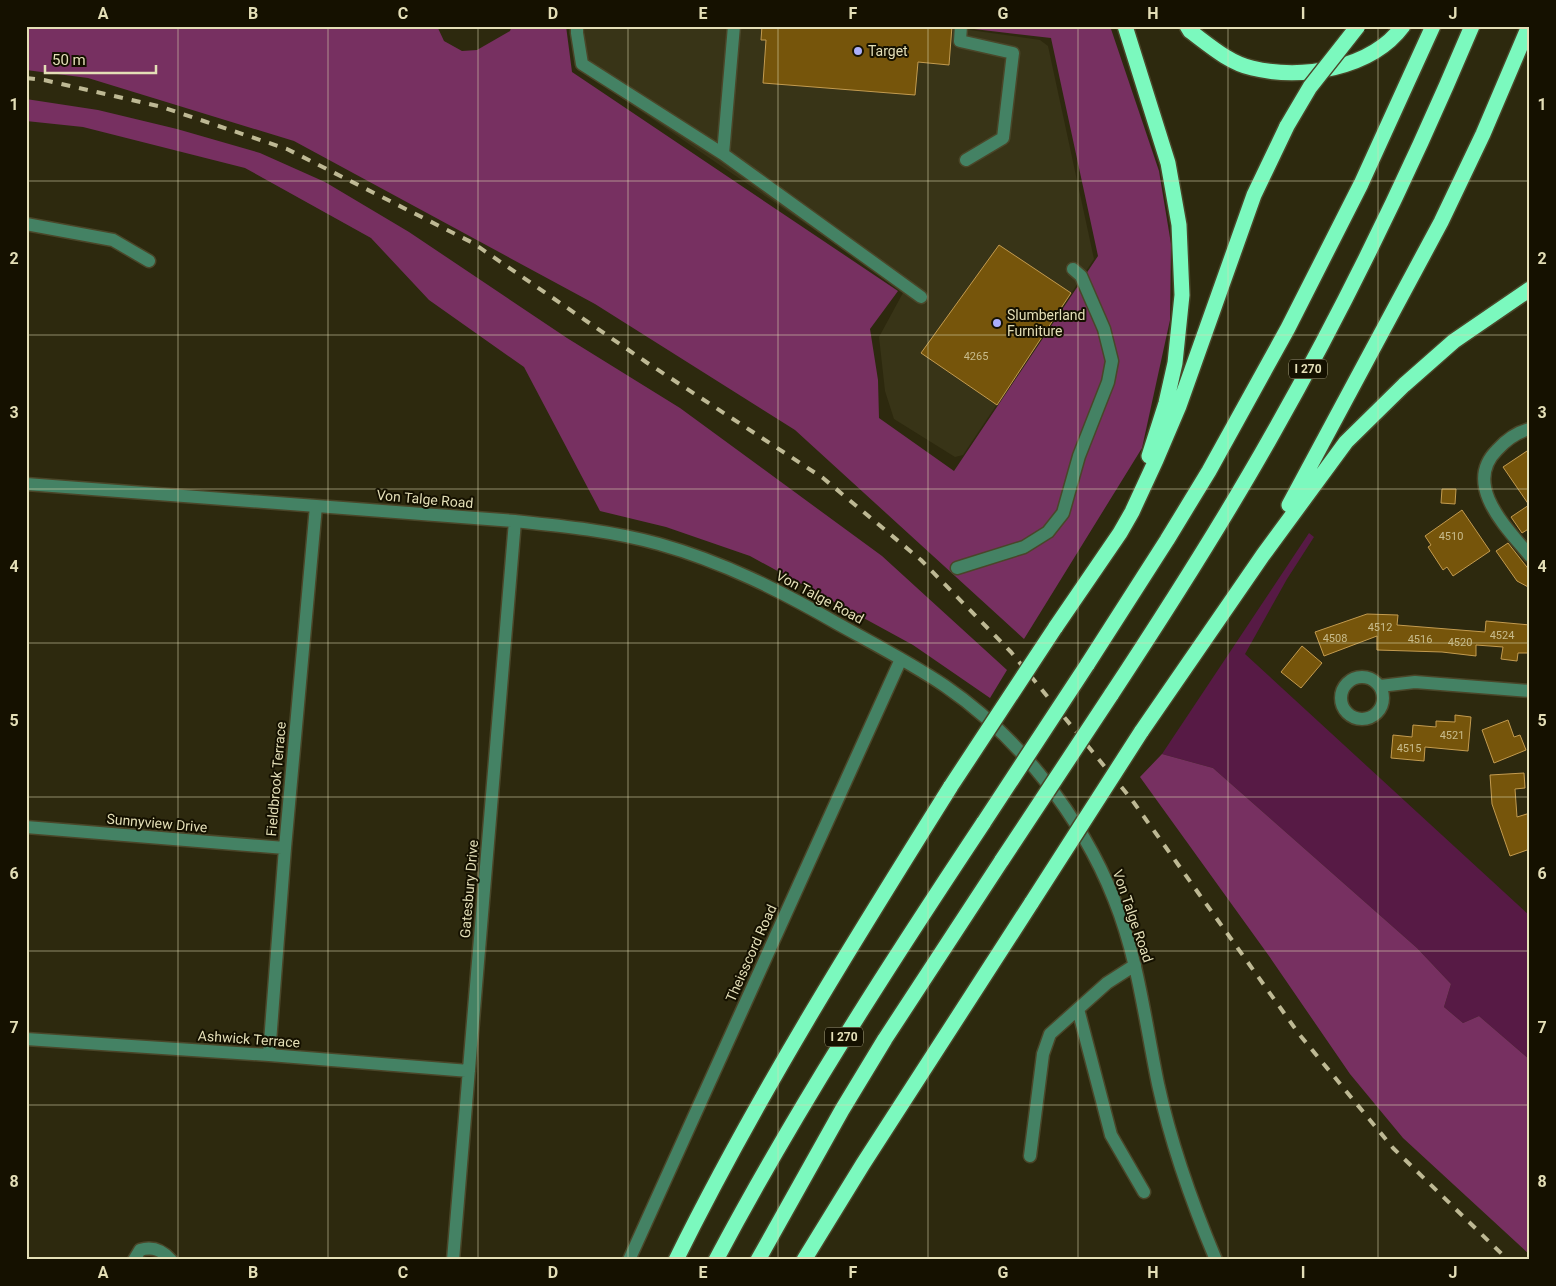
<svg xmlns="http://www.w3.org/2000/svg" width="1556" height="1286" viewBox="0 0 1556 1286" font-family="Roboto,sans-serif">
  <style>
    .built { fill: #383417 }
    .green { fill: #571a45 }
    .forest { fill: #773061 }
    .building { fill: #76550b; stroke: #c39b4f }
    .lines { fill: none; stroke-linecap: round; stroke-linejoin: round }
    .minor-casing { stroke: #4a4629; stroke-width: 15 }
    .highway-casing { stroke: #4a4629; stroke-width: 18 }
    .minor { stroke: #448264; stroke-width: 12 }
    .highway { stroke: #7bf9be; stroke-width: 15 }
    .rail { stroke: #beb994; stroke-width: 4; stroke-dasharray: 9 9; stroke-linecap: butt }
    .highway-bridge-casing { stroke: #4a4629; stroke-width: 18; stroke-linecap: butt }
    .highway-bridge { stroke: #7bf9be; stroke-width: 15 }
    .grid { fill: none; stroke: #e4dfb7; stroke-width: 1; stroke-opacity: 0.55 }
    .poi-dot { fill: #abaffb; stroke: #151100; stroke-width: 2 }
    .labels { text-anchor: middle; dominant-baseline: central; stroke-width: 4; stroke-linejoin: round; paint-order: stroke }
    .number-label { font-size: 11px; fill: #c8bc8c }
    .shield { fill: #151100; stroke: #a6a180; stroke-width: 1 }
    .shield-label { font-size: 12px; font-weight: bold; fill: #e4dfb7 }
    .poi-label { font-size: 14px; fill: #e4dfb7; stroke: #151100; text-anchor: start }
    .street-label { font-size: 14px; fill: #e4dfb7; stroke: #151100 }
    .neatline { fill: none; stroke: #e4dfb7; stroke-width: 2 }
    .grid-label { font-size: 16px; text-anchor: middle; font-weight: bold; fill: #e4dfb7 }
  </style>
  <rect width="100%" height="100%" fill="#2d290e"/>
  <!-- built -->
  <path class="built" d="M585,26h385v4l70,10 8,6 46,213 -131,196 -8,2 -61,-38 -9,-28 -6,-54 25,-46 -322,-220z"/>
  <!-- green -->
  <path class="green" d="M1309,533l5,4 -27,42 -42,75 285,262v144l-51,-44 -16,7 -19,-16 7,-23 -34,-36 -204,-180 -51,-14z"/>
  <!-- forest -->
  <path class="forest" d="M26,26h411l7,15 18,10 15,-1 33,-19 2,-5h54l6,46 326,219 -28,38 8,51 1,38 75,53 144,-215 -47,-218 -77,-9 1,-3h135l49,145 12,73 -1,76 -28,128 -118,191 -229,-209 -200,-126 -301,-163 -206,-63 -62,-8z
    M26,99l72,11 79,19 83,24 65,29 84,50 158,106 113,70 202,148 125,114 -17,28 -77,-53 -163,-89 -84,-29 -66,-16 -76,-144 -95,-67 -58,-62 -126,-70 -162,-41 -57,-6z
    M1162,754l51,14 204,180 34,36 -7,23 19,16 16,-7 51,44v195l-127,-117 -53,-64 -81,-118 -129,-179z"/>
  <!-- building -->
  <path class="building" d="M762,26h190l-3,39 -31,-3 -3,33 -152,-12 3,-43h-5z
    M999,245l72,48 -74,112 -76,-52z
    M1530,449v79l-8,5 -11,-16 18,-12 -26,-38z
    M1442,489h14l-1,15 -14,-1z
    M1462,510l28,41 -37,25 -6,-9 -4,3 -15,-23 3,-2 -6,-9z
    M1508,543l22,28v17l-13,-7 -21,-30z
    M1367,614l31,1 -1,10 88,7 1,-11 44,4v28h-12l-1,8 -16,-2 2,-12 -27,-2v11l-34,-4 -65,-2v-14l-53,20 -9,-24z
    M1302,646l20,17 -21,25 -20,-16z
    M1455,715l16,2 -3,34 -43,-4 -1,14 -33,-3 2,-23 19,2 1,-12 23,2v-6l19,1z
    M1508,720l6,17 6,-2 6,15 -32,13 -12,-33z
    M1524,773l1,15 -10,1 2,28 13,-4v36l-20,7 -18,-52 -2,-29z"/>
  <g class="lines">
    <defs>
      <path id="minor" d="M577,26v7l5,31 141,90 198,143
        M961,26l-1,15 53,12 -10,85 -37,22
        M723,154l11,-128
        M26,224l87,16 36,21
        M1530,429c-13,3 -24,11 -33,21 -35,35 10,78 33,106
        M26,484l489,37c48,5 97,10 144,23 64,18 122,47 179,80 36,20 73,39 107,62 73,50 136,130 169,213 24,59 31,122 44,185 13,60 34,119 58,176
        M957,568l67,-21 24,-15 15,-19 16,-57 29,-74 4,-21 -8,-32 -23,-53 -8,-7
        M1341 698a21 21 0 1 1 42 0a21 21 0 1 1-42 0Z
        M1380,686l35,-4 115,9
        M26,827l259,21
        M1078,1009l33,126 33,57
        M26,1039l243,16 200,16
        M269,1055l16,-207 31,-342
        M1030,1156l13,-102 7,-20 57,-51 28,-18
        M134,1260l6,-10c13,-4 22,0 31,10
        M453,1260l62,-739
        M629,1260l272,-601"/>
      <path id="highway" d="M1125,26l43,137 11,62 3,70 -7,68 -9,40 -17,53
        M1187,26l3,5c19,14 39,32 62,37 50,12 119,1 151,-42
        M1289,505l152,-283 42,-88 46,-108
        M1055,628l65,-95 12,-21 24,-52 23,-54 75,-211 33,-69
        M1087,665l80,-125 42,-69 79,-143 73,-144 72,-158
        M1111,695c56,-85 111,-171 161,-260 75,-132 141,-269 200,-409
        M1141,732l122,-177 83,-113 58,-57 50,-44 76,-52
        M676,1260c81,-164 178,-319 275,-474
        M716,1260c80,-151 173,-295 268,-438
        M758,1260l84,-150 43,-71 117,-179
        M804,1260l59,-96 169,-262"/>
    </defs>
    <!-- minor casing -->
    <use href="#minor" class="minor-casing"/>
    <!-- highway casing -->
    <use href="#highway" class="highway-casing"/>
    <!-- minor -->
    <use href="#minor" class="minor"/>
    <!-- highway -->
    <use href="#highway" class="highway"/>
    <!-- rail -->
    <path class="rail" d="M26,78l18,2 118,27 125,42 186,94 173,119 177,116 98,82 90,92 121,148 167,234 94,114 115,112"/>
    <defs>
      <path id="highway-bridge" d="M1287,126l23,-39 48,-61
        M951,786l104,-158
        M984,822l103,-157
        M1002,860l109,-165
        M1032,902l109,-170"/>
    </defs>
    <!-- highway-bridge casing -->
    <use href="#highway-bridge" class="highway-bridge-casing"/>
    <!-- highway-bridge -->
    <use href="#highway-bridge" class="highway-bridge"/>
  </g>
  <!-- grid -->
  <path class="grid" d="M178,26v1234M328,26v1234M478,26v1234M628,26v1234M778,26v1234M928,26v1234M1078,26v1234M1228,26v1234M1378,26v1234M26,181h1504M26,335h1504M26,489h1504M26,643h1504M26,797h1504M26,951h1504M26,1105h1504"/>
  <!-- markers -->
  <g class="poi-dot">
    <circle cx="858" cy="51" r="5"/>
    <circle cx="997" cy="323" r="5"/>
  </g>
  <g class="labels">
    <!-- number labels -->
    <g class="number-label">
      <text x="976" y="356">4265</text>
      <text x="1451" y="536">4510</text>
      <text x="1380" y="627">4512</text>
      <text x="1502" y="635">4524</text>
      <text x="1335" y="638">4508</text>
      <text x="1420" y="639">4516</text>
      <text x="1460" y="642">4520</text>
      <text x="1452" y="735">4521</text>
      <text x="1409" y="748">4515</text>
    </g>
    <!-- shield labels -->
    <g class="shield">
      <rect x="1289" y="359.5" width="38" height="19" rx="4"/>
      <rect x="825" y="1027.5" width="38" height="19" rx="4"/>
    </g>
    <g class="shield-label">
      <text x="1308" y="369">I 270</text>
      <text x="844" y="1037">I 270</text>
    </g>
    <!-- poi labels -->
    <g class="poi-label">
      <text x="868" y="51">Target</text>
      <text x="1007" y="315">Slumberland<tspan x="1007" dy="16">Furniture</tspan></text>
    </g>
    <!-- street labels -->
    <g class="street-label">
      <text transform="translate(425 499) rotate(5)">Von Talge Road</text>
      <text transform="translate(820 597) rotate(28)">Von Talge Road</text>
      <text transform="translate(276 779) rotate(-85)">Fieldbrook Terrace</text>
      <text transform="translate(157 823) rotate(5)">Sunnyview Drive</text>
      <text transform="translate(469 889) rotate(-85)">Gatesbury Drive</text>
      <text transform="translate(1133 916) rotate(71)">Von Talge Road</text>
      <text transform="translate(751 953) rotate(-66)">Theisscord Road</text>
      <text transform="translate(249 1039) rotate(4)">Ashwick Terrace</text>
    </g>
  </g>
  <!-- border -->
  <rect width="1556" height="1286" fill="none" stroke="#151100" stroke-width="55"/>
  <!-- scale -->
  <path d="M45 65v8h111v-8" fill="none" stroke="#e4dfb7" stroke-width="2.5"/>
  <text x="52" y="65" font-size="15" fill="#e4dfb7" stroke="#151100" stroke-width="4" paint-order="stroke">50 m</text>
  <rect x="28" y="28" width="1500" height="1230" class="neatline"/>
  <g class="grid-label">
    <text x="103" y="19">A</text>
    <text x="253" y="19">B</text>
    <text x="403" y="19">C</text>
    <text x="553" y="19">D</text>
    <text x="703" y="19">E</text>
    <text x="853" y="19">F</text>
    <text x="1003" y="19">G</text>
    <text x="1153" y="19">H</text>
    <text x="1303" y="19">I</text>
    <text x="1453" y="19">J</text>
    <text x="14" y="110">1</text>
    <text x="1542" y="110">1</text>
    <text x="14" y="264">2</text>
    <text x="1542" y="264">2</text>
    <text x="14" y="418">3</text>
    <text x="1542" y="418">3</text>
    <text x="14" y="572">4</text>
    <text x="1542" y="572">4</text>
    <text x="14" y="726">5</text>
    <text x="1542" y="726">5</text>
    <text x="14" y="879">6</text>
    <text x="1542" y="879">6</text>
    <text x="14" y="1033">7</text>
    <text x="1542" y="1033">7</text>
    <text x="14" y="1187">8</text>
    <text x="1542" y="1187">8</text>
    <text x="103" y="1278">A</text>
    <text x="253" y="1278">B</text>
    <text x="403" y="1278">C</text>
    <text x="553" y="1278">D</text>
    <text x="703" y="1278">E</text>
    <text x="853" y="1278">F</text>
    <text x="1003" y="1278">G</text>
    <text x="1153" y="1278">H</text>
    <text x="1303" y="1278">I</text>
    <text x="1453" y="1278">J</text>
  </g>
</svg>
